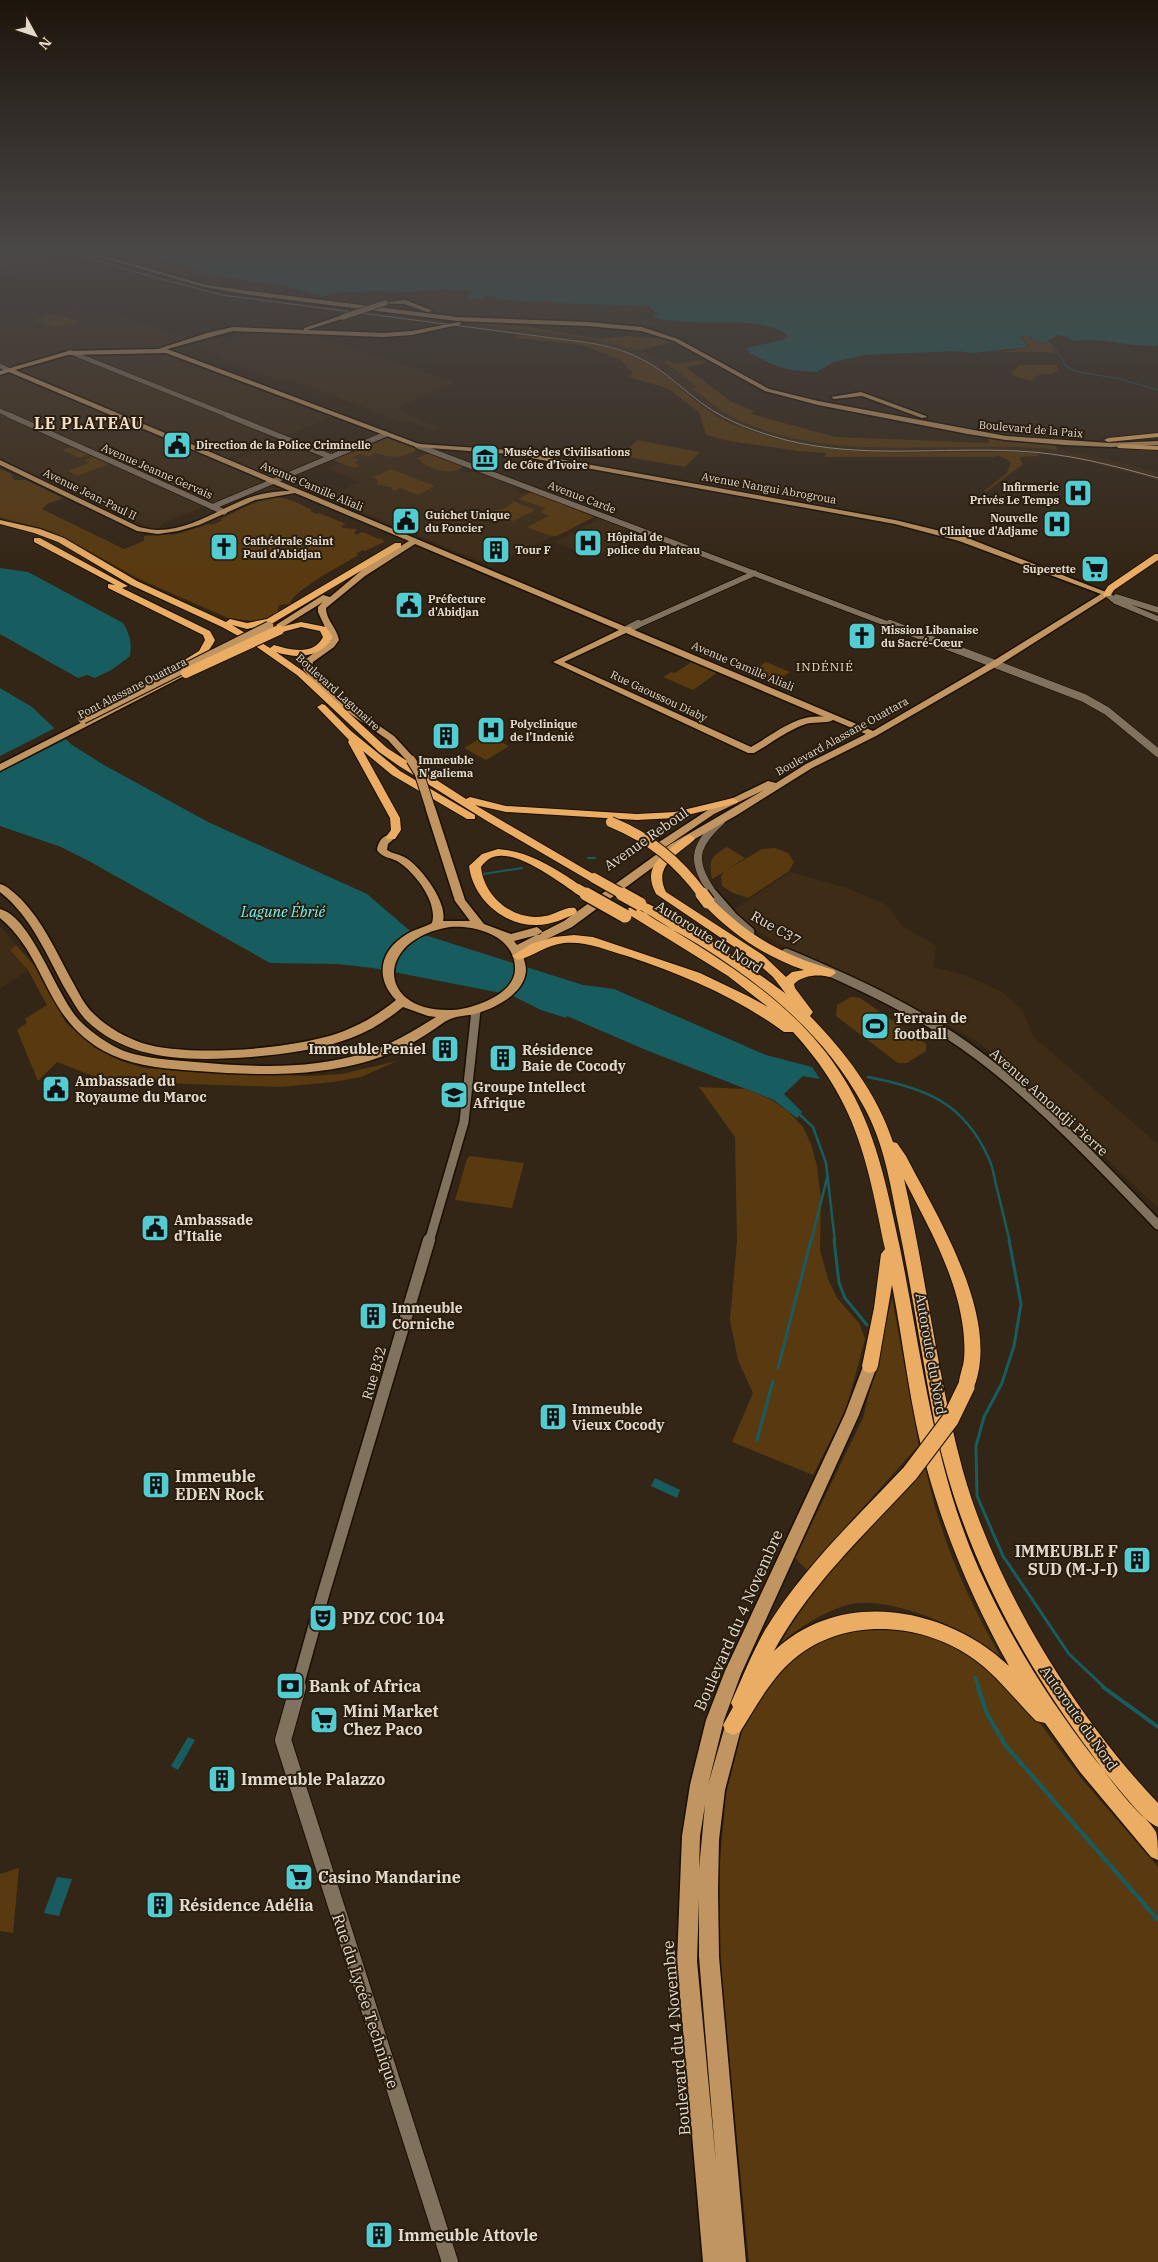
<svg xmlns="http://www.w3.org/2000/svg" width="1158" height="2262" viewBox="0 0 1158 2262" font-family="'IBM Plex Serif',serif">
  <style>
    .built { fill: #3e2c17 }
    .green { fill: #593a10 }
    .water { fill: #175d5f }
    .pier { fill: #342616 }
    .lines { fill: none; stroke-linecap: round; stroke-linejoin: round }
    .stream-far4 { stroke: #175d5f; stroke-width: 1 }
    .stream-far3 { stroke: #175d5f; stroke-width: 2 }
    .stream-far2 { stroke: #175d5f; stroke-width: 2.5 }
    .stream-far1 { stroke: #175d5f; stroke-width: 3 }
    .stream { stroke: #175d5f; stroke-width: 4 }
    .minor-far5-casing { stroke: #1b0f02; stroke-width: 5.5 }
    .minor-far4-casing { stroke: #1b0f02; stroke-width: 7 }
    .minor-far3-casing { stroke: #1b0f02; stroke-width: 9 }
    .minor-far2-casing { stroke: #1b0f02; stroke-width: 12 }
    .minor-far1-casing { stroke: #1b0f02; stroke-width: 15 }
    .minor-casing { stroke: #1b0f02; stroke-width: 18 }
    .major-casing { stroke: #1b0f02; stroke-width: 3 }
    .highway-casing { stroke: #1b0f02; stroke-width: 2 }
    .minor-far5 { stroke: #81715f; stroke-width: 4.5 }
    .minor-far4 { stroke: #81715f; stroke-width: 5.5 }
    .minor-far3 { stroke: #81715f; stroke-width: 8 }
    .minor-far2 { stroke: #81715f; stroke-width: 9 }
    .minor-far1 { stroke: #81715f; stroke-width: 12 }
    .minor { stroke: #81715f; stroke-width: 16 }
    .major { fill: #c09561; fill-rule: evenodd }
    .highway { fill: #eaad63; fill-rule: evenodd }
    .rail { stroke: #a79d91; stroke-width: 1 }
    .major-bridge-far1-casing { stroke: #1b0f02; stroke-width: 7; stroke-linecap: butt }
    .major-bridge-casing { stroke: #1b0f02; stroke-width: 11; stroke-linecap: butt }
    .highway-bridge-far2-casing { stroke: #1b0f02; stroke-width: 12; stroke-linecap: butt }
    .highway-bridge-far1-casing { stroke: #1b0f02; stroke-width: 16; stroke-linecap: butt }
    .highway-bridge-casing { stroke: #1b0f02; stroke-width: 19; stroke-linecap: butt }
    .major-bridge-far1 { stroke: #c09561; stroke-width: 5.5 }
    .major-bridge { stroke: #c09561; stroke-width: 9 }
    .highway-bridge-far2 { stroke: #eaad63; stroke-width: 10 }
    .highway-bridge-far1 { stroke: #eaad63; stroke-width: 13 }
    .highway-bridge { stroke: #eaad63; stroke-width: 17 }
    .labels { text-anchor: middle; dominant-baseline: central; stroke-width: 4; stroke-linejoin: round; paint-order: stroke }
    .far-street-label { font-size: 11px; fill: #e1d8ce; stroke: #291d0d }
    .far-poi-label { font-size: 11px; font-weight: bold; fill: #e1d8ce; stroke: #291d0d; text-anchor: start }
    .far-neighbourhood-label { font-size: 12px; letter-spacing: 1px; fill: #efddc9; stroke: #291d0d }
    .street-label { font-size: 14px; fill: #e1d8ce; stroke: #291d0d }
    .poi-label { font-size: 14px; font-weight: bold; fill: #e1d8ce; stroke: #291d0d; text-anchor: start }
    .water-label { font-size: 15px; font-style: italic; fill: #75f4f8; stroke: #291d0d }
    .far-district-label { font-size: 16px; font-weight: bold; letter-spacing: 1px; fill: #efddc9; stroke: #291d0d }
    .near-poi-label { font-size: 16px; font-weight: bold; fill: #e1d8ce; stroke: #291d0d; text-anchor: start }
    .near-street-label { font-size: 16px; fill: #e1d8ce; stroke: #291d0d }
  </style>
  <rect width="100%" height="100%" fill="#342616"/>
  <!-- built -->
  <path class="built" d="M25,253h55l-73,23 -7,-2v-5l20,-7z
    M104,253h59l-2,3 40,15 15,4 -15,5z
    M998,253h160v3l-27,1 -6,3 -30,-5 -68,2z
    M433,289l41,2 -6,7 17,-2 12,1 -1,2 43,3 13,-1 2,2 97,3v7h-11l-4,6 21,2v3l-5,3 -38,-6 -167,-7 -12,-3 -15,-12 8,-2z
    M80,307l39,7 58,21 15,2 -35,12 177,67 -112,45 44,20 -104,43 -1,3 -6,3 -24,-11 -5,2 -6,-2 5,-3 -125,-58v-146z
    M474,324l111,14 55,12 24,11 34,26 -5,1 61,38 33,10 25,5 85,7 108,-2 57,4 54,11 42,11v8l-79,-21 -42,-6 -31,-2 -136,1 -33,-2 -54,-10 -38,-11 -34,-16 -54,-44 -23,-13 -56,-14 -118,-15z
    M271,332l35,1 149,50 -56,23 1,3 17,10 22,8 -8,3 -24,-9 -3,2 -109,-42 -17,-1 -48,-18 -23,-12 -17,-6 18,-6h20z
    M388,438l27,10 -2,4 10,4 8,-2 31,12 -4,4 8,3 10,-2 46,17 -6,3 7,3 7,-1 64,24 -103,49 -165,-69 34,-15 -32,-14 12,-5 -7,-3z
    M283,439l43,17 -52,23 -43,-18z
    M601,518l25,10 -18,10 13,5 -27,15 -39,-16z
    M790,872l54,15 43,18 15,21 34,20 -3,21 31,8 37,16 21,19 12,27 124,107v64l-140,-134 -41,-33 -102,-55 -66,-26 -55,-31 -22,-18z
    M0,926l16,19 -5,5 17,20 -28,19z"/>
  <!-- green -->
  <path class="green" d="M0,253h25l1,2 -6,7 -20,7z
    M47,315h14l16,7 -19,6 -23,-8z
    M482,322l48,5 71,12 24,-3 31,2 1,-3 18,7 -35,8 -55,-12 -111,-14z
    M519,334c41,5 88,7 125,27 25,14 43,36 66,51 15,11 35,17 52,22 90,29 183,14 275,19l1,3 -17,1 -1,3 3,4 -37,28 -2,-1 22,-17 5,-11 -5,-4 -9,-4 -3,2h-169l1,-4 -28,-2 -69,-10 -23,-6 -7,-23 -32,-24 -39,-11 5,-3 -12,-14 -39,-15 -66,-7z
    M1023,335h6l3,5 18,3 6,11 -9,-2h-47l26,-4 3,-2 -8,-9z
    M668,360l6,4 28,-4 4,3 -20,4 44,34 24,10 -3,3 85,23 153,6 -1,-5 68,7 1,5c-106,-12 -220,16 -321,-31 -16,-8 -30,-20 -44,-31l5,-1 -33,-26z
    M1020,365h37l1,5 -5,4h-10l-7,2 -2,4c-8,1 -17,-2 -23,-7z
    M388,438l27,10 1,3c-15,6 -24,8 -40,2l-8,4 -8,-3 -8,3 8,3 -6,3 5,3 -5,2 -21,-8z
    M637,440l63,12 -15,15 -63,-11z
    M71,447l38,17 -32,12 -9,-5 21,-8 -4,-3 7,-3 -5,-2 -7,3 -18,-8z
    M426,454h5l31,12v2c-17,8 -26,1 -42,-6l2,-1 -5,-2z
    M0,469l10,4 4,7h12l37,18 -14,5 -7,6 82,40 20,-8v-5l33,-2 32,-10 3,1 11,-5 -3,-1c16,-7 46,-25 63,-21 10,2 20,8 29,12l-2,1 6,3 3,-1 27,11 -5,2 2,2 14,1 -3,4 2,2 6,-3 17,7 3,-1 2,4 -19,9 -3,-1 -6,4 3,1c-14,8 -67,36 -69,49l-11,1 -2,9 -10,6 -13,1 -26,-3 -91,-40 -71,-40 -24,-10 -40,-10 -2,-1z
    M391,469l44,17 -17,9 -18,-7 -6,3 -2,-1v-3l-15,-2 1,-5 -5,-3z
    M530,493h7l57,24 -37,19h-6l-24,-9 22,-11 -9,-4 6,-4 -28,-9z
    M513,501l22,9 -22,11 -25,-10c10,-1 19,-1 25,-10z
    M693,661l25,11 -25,18 -30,-13 8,-5 4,1z
    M766,662l24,10 -17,12 -24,-10z
    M486,735l23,11 -23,14 -22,-12z
    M727,847l18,11 -20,13 37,-22 13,-1 13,5 6,9 -5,9 -41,27 -15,-5 -11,-7 -1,-10 3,-4 -12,7c-3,-19 -2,-22 15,-32z
    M16,945l18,20 32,58 29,25 26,13 23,7 48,4 117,4 33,-2 55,-13 -36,16 -28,5 -53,5 -146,-5 -36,-4 -41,-16 -19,19 -21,-51 10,-7 -2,-4 22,-14 -19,-35 -18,-20z
    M851,997l9,1 66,46v7l-19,12h-9l-62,-47 1,-11z
    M699,1087l47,2 26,11 17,12 14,15 8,17 6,22 4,33 -1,51 8,29 9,19 22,25 6,16 -19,71 -33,65 -81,-33 21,-49 -15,-33 -8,-40 7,-79 -2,-104z
    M470,1156l54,7 -12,45 -57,-8 12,-41z
    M892,1298l27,147 -112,125 -12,-12 68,-140z
    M925,1468c5,17 8,35 14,52 15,49 39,97 64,141 -9,-7 -18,-15 -27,-21 -30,-19 -94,-45 -129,-35 -21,6 -50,23 -66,38 33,-63 96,-122 144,-175z
    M885,1626l49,11 41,21 56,53 49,66 78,90v395h-409l-30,-304 -2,-65 9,-99 15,-61 19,-33 14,-20 -1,-5 19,-18 41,-22z
    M19,1868l-6,65 -13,-2v-57z"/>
  <!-- water -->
  <path class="water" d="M163,253h835l29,4 68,-2 30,5 5,-3 28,-1v88l-1,2c-21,0 -42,-4 -63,-6 -8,-1 -15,2 -24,0l-1,-3 -12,-2 -10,6 3,2 -18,-3v-3l-9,-2 -2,2 1,3 5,4v3l-54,6 -16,-2 -93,4 -30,7 -18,10 -25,-2 -17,-5 -25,-12 -2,-5 35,-8 6,-4c-28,-24 -97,-6 -135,-19l5,-3 -7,-5v-3l-97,-3 -2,-2 -13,1 -44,-3 1,-2 -11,-1 -4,3 -14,-1 6,-7 -29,-2 -35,3 -36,-1 -42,2 -4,3 -14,-2 -32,-9 -45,-6 -35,-7 -43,-15z
    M0,568l28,4 95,51c7,12 9,19 7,33l-17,13 -18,9 -8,-3 -9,3 -78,-44z
    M0,688l32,19 40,38 32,20 104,57 159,72 42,36 174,55 31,4 152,66 46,12 8,12 -17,-3 -19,18 18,18 -5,6 -23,-18 -128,-50 -79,-34 -1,2 -25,-8 -30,-15 -138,-27 -36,-4 -67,-1 -181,-102 -28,-14 -61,-21z
    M655,1478l25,12 -3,8 -26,-12z
    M188,1737l7,3 -17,30 -7,-4z
    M57,1877l15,2 -13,37 -15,-3z"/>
  <!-- pier -->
  <path class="pier" d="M57,727l11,11 -68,34v-16z"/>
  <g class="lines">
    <!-- stream-far4 -->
    <path class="stream-far4" d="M1123,253l-1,4 9,1
      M1047,341l8,7 10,17 9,6 46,8 38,11"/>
    <!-- stream-far3 -->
    <path class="stream-far3" d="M588,858h7
      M483,874l39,-6"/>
    <!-- stream-far2 -->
    <path class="stream-far2" d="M868,1077c57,11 96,25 121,82 4,8 5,18 7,26 5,19 9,38 14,57
      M797,1112l16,15 13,36 9,79
      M811,1242l16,-64"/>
    <!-- stream-far1 -->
    <path class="stream-far1" d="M834,1240l5,43 6,15 22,27
      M1009,1240l12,64 -7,42 -12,37 -18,34 -8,29 1,50 26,60 66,98 36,34
      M778,1368l33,-128
      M757,1440l16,-59
      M975,1677l4,11"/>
    <!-- stream -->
    <path class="stream" d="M978,1687l9,27 19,32 152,174
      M1103,1687l55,40"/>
    <defs>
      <path id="minor-far5" d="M70,352l160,64
        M0,366l9,4
        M0,411l12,5"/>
      <path id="minor-far4" d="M9,415l215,97
        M227,415l104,42
        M418,446l475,180
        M212,507l174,-73
        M1107,594l8,7 43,18
        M1116,597l42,13
        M636,626l119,-53"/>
      <path id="minor-far3" d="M890,624l194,74 23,13 51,42
        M628,629l10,-5
        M714,895c-23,-32 -22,-48 7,-74"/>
      <path id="minor-far2" d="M713,894l21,24 16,14
        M786,953c67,28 135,59 193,103 66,50 122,110 179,169
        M429,1242l35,-120 12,-112"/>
      <path id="minor-far1" d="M297,1688l26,-93 106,-355"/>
      <path id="minor" d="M298,1687l-15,53 167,522"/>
      <path id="major" d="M86,253h9l111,32 44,6 207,26 131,5 54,5 36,12 91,50 49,12 188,35 104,7 48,-2v4l-48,2 -45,-2 -59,-5 -38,-6 -150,-29 -53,-14 -91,-50 -33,-10 -53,-5 -131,-5 -207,-26 -46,-8z
        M405,300l26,10 1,1 -5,1 -23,-8 -22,-1z
        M343,315l2,3 -38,12 76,3 29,-2 47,-9 3,2 -50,11 -29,2 -150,-6 -66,18 252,95 90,6 386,70 70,17 146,57 -112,71 -123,71 -64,32 -75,47 -58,33 -107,79 -50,24c1,6 4,13 4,19 -1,23 -29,37 -48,43 -8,3 -17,2 -25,5 -7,2 -14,8 -20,12 -12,8 -25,16 -39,22 -63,26 -131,24 -197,19 -28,-2 -59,-4 -85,-16 -69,-32 -62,-95 -112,-137v-9c32,8 56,87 80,112 13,13 28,23 44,30 23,8 48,9 71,11 57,5 115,8 170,-9 26,-8 48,-22 71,-36l-8,-1 -25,-9c-16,13 -33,24 -52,31 -32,12 -66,16 -100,19 -57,4 -121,6 -165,-37 -8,-8 -13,-19 -19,-28 -20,-35 -34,-74 -67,-100v-8c8,2 15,10 21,15 22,23 35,52 50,80 7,12 13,26 23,35 13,13 31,23 48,29 47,15 157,6 202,-12 20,-8 36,-18 52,-31 -22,-23 -16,-50 11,-66 8,-5 18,-7 25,-11 6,-20 -16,-49 -32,-60 -8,-6 -17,-4 -23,-13 1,-8 5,-14 14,-16l5,3 -8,7 -1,6c6,4 13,4 19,8 15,9 42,45 37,63h27l-15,-20 -30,-94 2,-2h6l2,2 30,93 19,24 27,10 26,-7 5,4 -1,3 -27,7 3,4 47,-24 107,-77 93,-54 -50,24 -50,34h-8v-4l52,-34 60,-29 8,2 30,-19 60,-30 -33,-14c-6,4 -21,1 -30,5 -18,7 -33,19 -49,28h-6l-195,-91 66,-32 -204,-86 -50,32 -39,32c0,12 11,20 13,32l-5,7 -21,15 -2,7 18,22 65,45 22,24 -2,2h-6l-20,-22 -65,-45 -20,-26 3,-10 25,-19 -13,-28v-5l5,-5 -45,28 -7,-2 52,-33 7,2 32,-27 47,-29 -114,-48 -40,7 -56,25 -21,6 -20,3 -21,-3 -137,-66v-5l2,1 137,66c6,1 13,3 19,3 32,0 61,-21 90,-32 14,-5 28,-7 42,-7l-281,-119 -9,3v-4l68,-20 90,-2 49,-16 26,-6 71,3v-2zM166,353l250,94 93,7 386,70 64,17 142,53 -108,67 -120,70 -241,-102 -1,-2h-5l-611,-257 53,-15zM626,633l198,84c-27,-4 -51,18 -73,30l-187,-85zM450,927c26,-2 66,9 65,43 -1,25 -43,39 -63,40 -76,3 -78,-71 -2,-83z
        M861,392l65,24 1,1 -5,1 -60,-22 -28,3 -3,-2z
        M183,671l7,2 -190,98v-7z
        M870,1359l5,2 2,5 -18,49 -118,259 -17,46 -16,65 19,-66 6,-3 6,3 3,6 -17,65 -6,50 -1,50 1,67 27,305h-43l-26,-301 5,-125 8,-51 16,-65 19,-49 120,-257 20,-53zM705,1805l-6,64 1,-33zM699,1899v58l17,206 -19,-202z"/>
      <path id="highway" d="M1158,433v4l-50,5 -4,-2 4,-2z
        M1121,444l37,2v4l-40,-2 -1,-2z
        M0,520l40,9 24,9 73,43 89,41 4,-3 17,4 20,-4 128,-76h6v4l-128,76 -26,6 -15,-4 38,23 4,-3c17,5 39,11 49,-8l-3,-6 -19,-4 -22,6 -4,-3 1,-2 25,-6 25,5 7,10c-12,21 -36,22 -57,15l27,19 84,77 79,51 4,-2 36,9 131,8 38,-2 58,-14 5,3 -1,2 -62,15 -38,2 -131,-8 -31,-7 125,73 -6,4 -4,-1 -103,-60 -88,-55 -20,-14 -82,-77 -46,-32 -29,-16 -91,-42 -73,-43 -24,-9 -34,-9z
        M34,538h6l88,48 -6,2 88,43 5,9c-5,12 -23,30 -37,28v-4l21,-13 6,-11 -2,-5 -95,-47v-4l7,1 -81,-43z
        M1155,554h3v6l-44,30 -4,6h-6l-1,-2 5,-8z
        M322,704l3,1 26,26 49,40 75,44v4h-8l-75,-44 -29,-24 37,67 1,12 -6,9h-8l-1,-2 5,-7 -1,-12 -42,-76 1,-2 -32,-33z
        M690,835l5,3 -1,2c-17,15 -41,26 -28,52l97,63 23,22 6,-5 12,-2c-40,-14 -71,-35 -100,-65l-2,-3 2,-3h8c38,38 71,56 122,71l2,3 -6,4c-11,-3 -27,-2 -36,7l1,4 18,24 -3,4c35,36 67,77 83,126l4,1 9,13c32,62 98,166 66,236l-6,2 -6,-2c-4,-10 3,-22 4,-33 1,-10 0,-22 -1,-31 -7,-54 -35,-102 -59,-149 22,96 33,196 59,292 32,115 113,246 195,332v24c-23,-10 -57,-61 -73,-82 -70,-95 -126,-204 -150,-320 -13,-67 -23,-135 -37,-202 -8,-40 -14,-80 -34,-116 -37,-69 -95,-118 -160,-159 -18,-12 -56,-30 -70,-44l2,-3c16,-4 131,78 150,93l-13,-17 -18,-16 -99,-67c-12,-23 -1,-33 17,-48 6,-4 10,-10 17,-11z
        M498,849c27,2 48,14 70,28 5,4 12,7 16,12l-6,4 -4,-1c-18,-12 -63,-47 -85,-33 -3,2 -6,5 -8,8 3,30 33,55 64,49 10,-1 20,-10 30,-8l2,3 -2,3c-12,5 -24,11 -38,11 -33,1 -64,-26 -68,-59l13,-12z
        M632,907c17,6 34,19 49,28 62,38 123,79 162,142 33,52 44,111 57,171 22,108 34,220 79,321 30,67 70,131 115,189 13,17 26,33 40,49 7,8 17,16 22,25 2,7 2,20 2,28l-7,-3 -71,-85 -35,-49 -9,-2c-21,-21 -40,-47 -65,-64 -52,-35 -127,-40 -177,2 -23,19 -38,48 -54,73l-7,3 -7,-3 -3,-7 10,-18 -2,-4c11,-25 21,-50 34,-73 37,-61 90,-111 139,-163l6,-2 6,2 3,6 -3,6c-50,54 -107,107 -142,172 67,-64 173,-44 235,15 -35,-63 -63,-128 -82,-197 -17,-60 -23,-123 -35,-184l-14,81 -2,5 -6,2 -6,-2 -2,-5 12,-58 7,-54 4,-5c-18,-89 -28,-147 -92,-217h-9c-48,-35 -100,-57 -157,-76 -21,-6 -41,-15 -63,-13 -18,2 -30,13 -46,17l-6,-4 19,-12 23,-7 20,-2 19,2 107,36 48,23 20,11 -40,-31 -100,-62 -2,-3 2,-3z"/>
    </defs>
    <!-- minor-far5 casing -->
    <use href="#minor-far5" class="minor-far5-casing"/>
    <!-- minor-far4 casing -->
    <use href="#minor-far4" class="minor-far4-casing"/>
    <!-- minor-far3 casing -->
    <use href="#minor-far3" class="minor-far3-casing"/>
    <!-- minor-far2 casing -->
    <use href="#minor-far2" class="minor-far2-casing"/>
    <!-- minor-far1 casing -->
    <use href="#minor-far1" class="minor-far1-casing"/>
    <!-- minor casing -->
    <use href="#minor" class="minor-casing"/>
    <!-- major casing -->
    <use href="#major" class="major-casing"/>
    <!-- highway casing -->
    <use href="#highway" class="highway-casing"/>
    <!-- minor-far5 -->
    <use href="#minor-far5" class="minor-far5"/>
    <!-- minor-far4 -->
    <use href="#minor-far4" class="minor-far4"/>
    <!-- minor-far3 -->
    <use href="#minor-far3" class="minor-far3"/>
    <!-- minor-far2 -->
    <use href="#minor-far2" class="minor-far2"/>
    <!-- minor-far1 -->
    <use href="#minor-far1" class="minor-far1"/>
    <!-- minor -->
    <use href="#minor" class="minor"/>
    <!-- major -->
    <use href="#major" class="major"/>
    <!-- highway -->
    <use href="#highway" class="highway"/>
    <!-- rail -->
    <path class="rail" d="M75,253l60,19 87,23 354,46c24,3 48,8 69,20 21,11 38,29 58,43 24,18 54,28 83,36 75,19 154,7 231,11 48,2 95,14 141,27"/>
    <defs>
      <path id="major-bridge-far1" d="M343,317l42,-14"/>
      <path id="major-bridge" d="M83,719l186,-93
        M411,760l8,13 11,34"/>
      <path id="highway-bridge-far2" d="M186,673l93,-43
        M611,822c39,16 67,39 92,73
        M594,878l30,17
        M578,889l10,6"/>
      <path id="highway-bridge-far1" d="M586,894l39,22
        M622,894l18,10
        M702,894l6,8"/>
      <path id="highway-bridge" d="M910,1473l40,-53 16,-33"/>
    </defs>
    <!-- major-bridge-far1 casing -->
    <use href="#major-bridge-far1" class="major-bridge-far1-casing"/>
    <!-- major-bridge casing -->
    <use href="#major-bridge" class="major-bridge-casing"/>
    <!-- highway-bridge-far2 casing -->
    <use href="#highway-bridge-far2" class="highway-bridge-far2-casing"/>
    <!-- highway-bridge-far1 casing -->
    <use href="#highway-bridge-far1" class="highway-bridge-far1-casing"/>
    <!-- highway-bridge casing -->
    <use href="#highway-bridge" class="highway-bridge-casing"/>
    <!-- major-bridge-far1 -->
    <use href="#major-bridge-far1" class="major-bridge-far1"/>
    <!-- major-bridge -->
    <use href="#major-bridge" class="major-bridge"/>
    <!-- highway-bridge-far2 -->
    <use href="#highway-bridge-far2" class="highway-bridge-far2"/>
    <!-- highway-bridge-far1 -->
    <use href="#highway-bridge-far1" class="highway-bridge-far1"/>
    <!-- highway-bridge -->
    <use href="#highway-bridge" class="highway-bridge"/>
  </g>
  <!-- sky -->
  <linearGradient id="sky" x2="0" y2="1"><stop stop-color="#1d150c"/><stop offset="0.44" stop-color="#4a4747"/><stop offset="1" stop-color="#4a4747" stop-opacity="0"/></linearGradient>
  <rect width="1158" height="570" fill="url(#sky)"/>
  <!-- icons -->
  <defs>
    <symbol id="civic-square" viewBox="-11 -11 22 22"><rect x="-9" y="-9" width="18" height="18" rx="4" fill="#52ccd0" stroke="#291d0d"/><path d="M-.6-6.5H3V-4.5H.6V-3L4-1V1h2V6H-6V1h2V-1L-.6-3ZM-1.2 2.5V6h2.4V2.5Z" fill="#111"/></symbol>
    <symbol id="museum-square" viewBox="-11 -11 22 22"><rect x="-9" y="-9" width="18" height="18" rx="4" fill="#52ccd0" stroke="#291d0d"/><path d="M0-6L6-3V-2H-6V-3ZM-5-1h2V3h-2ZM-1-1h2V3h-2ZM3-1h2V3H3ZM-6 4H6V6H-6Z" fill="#111"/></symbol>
    <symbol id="hospital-square" viewBox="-11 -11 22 22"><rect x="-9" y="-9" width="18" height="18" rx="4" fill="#52ccd0" stroke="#291d0d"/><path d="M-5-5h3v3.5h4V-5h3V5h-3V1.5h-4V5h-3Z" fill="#111"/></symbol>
    <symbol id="church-square" viewBox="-11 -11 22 22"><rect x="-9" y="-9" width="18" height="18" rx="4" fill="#52ccd0" stroke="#291d0d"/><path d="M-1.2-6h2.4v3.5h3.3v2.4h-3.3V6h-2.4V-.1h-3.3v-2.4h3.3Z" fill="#111"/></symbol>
    <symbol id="building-square" viewBox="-11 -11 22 22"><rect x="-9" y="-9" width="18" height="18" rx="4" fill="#52ccd0" stroke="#291d0d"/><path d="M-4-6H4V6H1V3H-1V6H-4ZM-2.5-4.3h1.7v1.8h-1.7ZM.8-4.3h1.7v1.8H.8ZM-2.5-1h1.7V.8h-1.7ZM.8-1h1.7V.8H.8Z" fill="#111"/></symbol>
    <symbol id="supermarket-square" viewBox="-11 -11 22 22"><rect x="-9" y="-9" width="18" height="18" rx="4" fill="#52ccd0" stroke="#291d0d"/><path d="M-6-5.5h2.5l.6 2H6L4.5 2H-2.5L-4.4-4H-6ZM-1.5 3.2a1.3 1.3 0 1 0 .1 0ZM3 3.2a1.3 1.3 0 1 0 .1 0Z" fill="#111"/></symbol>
    <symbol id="stadium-square" viewBox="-11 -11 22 22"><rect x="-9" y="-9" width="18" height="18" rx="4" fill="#52ccd0" stroke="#291d0d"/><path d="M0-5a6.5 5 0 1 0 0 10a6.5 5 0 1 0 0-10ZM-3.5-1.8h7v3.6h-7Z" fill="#111"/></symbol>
    <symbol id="school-square" viewBox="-11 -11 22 22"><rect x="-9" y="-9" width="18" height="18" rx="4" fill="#52ccd0" stroke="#291d0d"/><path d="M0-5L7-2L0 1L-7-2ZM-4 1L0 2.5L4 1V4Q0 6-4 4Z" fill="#111"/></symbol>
    <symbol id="theatre-square" viewBox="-11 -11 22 22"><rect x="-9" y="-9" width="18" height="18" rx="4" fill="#52ccd0" stroke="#291d0d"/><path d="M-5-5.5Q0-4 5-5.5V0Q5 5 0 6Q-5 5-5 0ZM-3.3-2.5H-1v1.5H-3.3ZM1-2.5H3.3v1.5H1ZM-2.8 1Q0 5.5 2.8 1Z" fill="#111"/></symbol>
    <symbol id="bank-square" viewBox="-11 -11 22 22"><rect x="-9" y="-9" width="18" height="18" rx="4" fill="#52ccd0" stroke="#291d0d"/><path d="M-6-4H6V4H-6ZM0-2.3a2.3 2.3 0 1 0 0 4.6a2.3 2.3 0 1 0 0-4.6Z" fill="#111"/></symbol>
  </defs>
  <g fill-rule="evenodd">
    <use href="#civic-square" x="161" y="429" width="32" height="32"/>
    <use href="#museum-square" x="469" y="442" width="32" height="32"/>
    <use href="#hospital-square" x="1062" y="477" width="32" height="32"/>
    <use href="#civic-square" x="390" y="505" width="32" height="32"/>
    <use href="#hospital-square" x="1041" y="508" width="32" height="32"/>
    <use href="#hospital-square" x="572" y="527" width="32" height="32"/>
    <use href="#church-square" x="208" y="531" width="32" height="32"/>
    <use href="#building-square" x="480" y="534" width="32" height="32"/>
    <use href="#supermarket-square" x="1079" y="553" width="32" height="32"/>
    <use href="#civic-square" x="393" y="589" width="32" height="32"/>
    <use href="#church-square" x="846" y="620" width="32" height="32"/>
    <use href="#hospital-square" x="475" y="714" width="32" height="32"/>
    <use href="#building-square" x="430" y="720" width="32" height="32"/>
    <use href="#stadium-square" x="859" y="1010" width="32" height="32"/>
    <use href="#building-square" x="429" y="1033" width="32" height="32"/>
    <use href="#building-square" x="487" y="1042" width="32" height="32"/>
    <use href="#civic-square" x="40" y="1073" width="32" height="32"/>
    <use href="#school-square" x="438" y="1079" width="32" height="32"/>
    <use href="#civic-square" x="139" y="1212" width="32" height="32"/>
    <use href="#building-square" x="357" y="1300" width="32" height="32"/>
    <use href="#building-square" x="537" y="1401" width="32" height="32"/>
    <use href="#building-square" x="140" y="1469" width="32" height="32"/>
    <use href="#building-square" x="1121" y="1544" width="32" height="32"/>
    <use href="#theatre-square" x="307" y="1602" width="32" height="32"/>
    <use href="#bank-square" x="274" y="1670" width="32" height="32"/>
    <use href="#supermarket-square" x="308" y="1704" width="32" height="32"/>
    <use href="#building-square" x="206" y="1763" width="32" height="32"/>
    <use href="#supermarket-square" x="283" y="1861" width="32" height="32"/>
    <use href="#building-square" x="144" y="1889" width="32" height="32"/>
    <use href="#building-square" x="363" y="2219" width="32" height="32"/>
  </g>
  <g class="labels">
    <!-- far-street labels -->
    <g class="far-street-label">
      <text transform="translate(1031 429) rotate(5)">Boulevard de la Paix</text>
      <text transform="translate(157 471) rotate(24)">Avenue Jeanne Gervais</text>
      <text transform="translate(312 486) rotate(23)">Avenue Camille Aliali</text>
      <text transform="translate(769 488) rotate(10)">Avenue Nangui Abrogroua</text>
      <text transform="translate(90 494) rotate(26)">Avenue Jean-Paul II</text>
      <text transform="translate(582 497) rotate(21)">Avenue Carde</text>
      <text transform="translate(743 666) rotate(23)">Avenue Camille Aliali</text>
      <text transform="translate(132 688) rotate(-27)">Pont Alassane Ouattara</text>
      <text transform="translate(338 692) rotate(42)">Boulevard Lagunaire</text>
      <text transform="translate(659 696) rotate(25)">Rue Gaoussou Diaby</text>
      <text transform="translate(842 736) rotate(-29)">Boulevard Alassane Ouattara</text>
    </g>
    <!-- far-poi labels -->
    <g class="far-poi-label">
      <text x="196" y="445">Direction de la Police Criminelle</text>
      <text x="504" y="452">Musée des Civilisations<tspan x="504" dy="13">de Côte d’Ivoire</tspan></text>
      <text x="1059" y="487" text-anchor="end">Infirmerie<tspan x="1059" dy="13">Privés Le Temps</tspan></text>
      <text x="425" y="515">Guichet Unique<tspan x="425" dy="13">du Foncier</tspan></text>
      <text x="1038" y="518" text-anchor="end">Nouvelle<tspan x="1038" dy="13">Clinique d'Adjame</tspan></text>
      <text x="607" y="537">Hôpital de<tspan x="607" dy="13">police du Plateau</tspan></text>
      <text x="243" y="541">Cathédrale Saint<tspan x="243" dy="13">Paul d'Abidjan</tspan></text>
      <text x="515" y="550">Tour F</text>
      <text x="1076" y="569" text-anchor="end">Superette</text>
      <text x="428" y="599">Préfecture<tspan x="428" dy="13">d'Abidjan</tspan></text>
      <text x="881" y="630">Mission Libanaise<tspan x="881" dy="13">du Sacré-Cœur</tspan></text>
      <text x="510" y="724">Polyclinique<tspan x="510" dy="13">de l'Indenié</tspan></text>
      <text x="446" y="760" text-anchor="middle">Immeuble<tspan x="446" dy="13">N'galiema</tspan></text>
    </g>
    <!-- far-neighbourhood labels -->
    <g class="far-neighbourhood-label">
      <text x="825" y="666">INDÉNIÉ</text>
    </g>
    <!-- street labels -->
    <g class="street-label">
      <text transform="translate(646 839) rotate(-35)">Avenue Reboul</text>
      <text transform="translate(776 928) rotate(30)">Rue C37</text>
      <text transform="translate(709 937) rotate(32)">Autoroute du Nord</text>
      <text transform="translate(1049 1102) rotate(42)">Avenue Amondji Pierre</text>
      <text transform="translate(931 1354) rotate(80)">Autoroute du Nord</text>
      <text transform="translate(374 1373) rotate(-74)">Rue B32</text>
      <text transform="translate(1079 1718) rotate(55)">Autoroute du Nord</text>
    </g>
    <!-- poi labels -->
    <g class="poi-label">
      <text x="894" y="1018">Terrain de<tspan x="894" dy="16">football</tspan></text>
      <text x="426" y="1049" text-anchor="end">Immeuble Peniel</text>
      <text x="522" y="1050">Résidence<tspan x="522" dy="16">Baie de Cocody</tspan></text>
      <text x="75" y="1081">Ambassade du<tspan x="75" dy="16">Royaume du Maroc</tspan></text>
      <text x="473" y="1087">Groupe Intellect<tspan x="473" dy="16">Afrique</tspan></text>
      <text x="174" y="1220">Ambassade<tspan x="174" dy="16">d’Italie</tspan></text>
      <text x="392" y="1308">Immeuble<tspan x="392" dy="16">Corniche</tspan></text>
      <text x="572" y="1409">Immeuble<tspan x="572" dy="16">Vieux Cocody</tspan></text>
    </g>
    <!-- water labels -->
    <g class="water-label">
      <text x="283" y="911">Lagune Ébrié</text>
    </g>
    <!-- far-district labels -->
    <g class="far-district-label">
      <text x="89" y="423">LE PLATEAU</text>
    </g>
    <!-- near-poi labels -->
    <g class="near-poi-label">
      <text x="175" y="1476">Immeuble<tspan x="175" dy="18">EDEN Rock</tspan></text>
      <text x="1118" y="1551" text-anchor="end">IMMEUBLE F<tspan x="1118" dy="18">SUD (M-J-I)</tspan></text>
      <text x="342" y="1618">PDZ COC 104</text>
      <text x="309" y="1686">Bank of Africa</text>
      <text x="343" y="1711">Mini Market<tspan x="343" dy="18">Chez Paco</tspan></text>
      <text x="241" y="1779">Immeuble Palazzo</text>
      <text x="318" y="1877">Casino Mandarine</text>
      <text x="179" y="1905">Résidence Adélia</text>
      <text x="398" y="2235">Immeuble Attovle</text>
    </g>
    <!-- near-street labels -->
    <g class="near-street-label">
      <text transform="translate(738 1620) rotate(-66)">Boulevard du 4 Novembre</text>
      <text transform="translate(366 2001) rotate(72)">Rue du Lycée Technique</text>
      <text transform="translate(676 2038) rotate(-95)">Boulevard du 4 Novembre</text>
    </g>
  </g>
  <!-- north arrow -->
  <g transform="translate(35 35) rotate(130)" stroke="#291d0d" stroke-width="4" paint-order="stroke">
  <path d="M0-4L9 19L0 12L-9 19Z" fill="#e1d8ce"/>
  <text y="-8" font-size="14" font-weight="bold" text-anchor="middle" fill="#e1d8ce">N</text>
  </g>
</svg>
